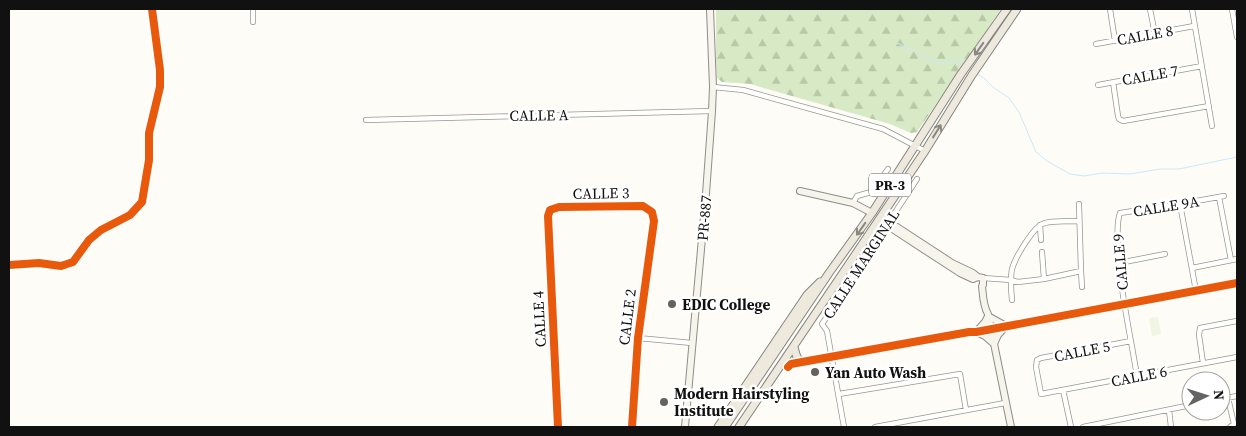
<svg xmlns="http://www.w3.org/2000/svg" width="1246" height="436" viewBox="0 0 1246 436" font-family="'Source Serif 4',serif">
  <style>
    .forest { fill: url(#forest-firs) }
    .pitch { fill: #f0f6e1 }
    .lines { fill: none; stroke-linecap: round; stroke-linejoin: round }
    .stream { stroke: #cde8f7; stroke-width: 1 }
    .street-casing { stroke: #979795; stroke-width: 6 }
    .secondary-casing { stroke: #8e8d8b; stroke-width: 8 }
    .primary-casing { stroke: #858482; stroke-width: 9 }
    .street { stroke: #fffffe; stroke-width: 4.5 }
    .secondary { stroke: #f6f4eb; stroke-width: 6 }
    .primary { stroke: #ede9dc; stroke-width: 7 }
    .cycleway-casing { stroke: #fff; stroke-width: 11 }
    .cycleway { stroke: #e8590c; stroke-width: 8 }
    .oneway { stroke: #8a8881 }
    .poi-dot { fill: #646362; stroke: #fff; stroke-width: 2 }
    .labels { text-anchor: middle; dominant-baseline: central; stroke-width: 5; stroke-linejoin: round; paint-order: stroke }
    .shield { fill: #fff; stroke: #585858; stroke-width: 1 }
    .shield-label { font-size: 14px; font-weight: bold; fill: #111 }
    .street-label { font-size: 15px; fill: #111; stroke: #fff }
    .poi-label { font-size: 15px; font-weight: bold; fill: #111; stroke: #fff; text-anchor: start }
  </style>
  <defs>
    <pattern id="forest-firs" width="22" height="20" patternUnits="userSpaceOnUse" patternTransform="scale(1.25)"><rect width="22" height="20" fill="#d8eac5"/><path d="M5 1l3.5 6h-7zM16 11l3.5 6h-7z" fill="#b8c8a8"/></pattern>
  </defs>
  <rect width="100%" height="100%" fill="#fdfcf7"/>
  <!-- forest -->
  <path class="forest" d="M716,9h285l-84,123 -6,1 -21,-9 -140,-40 -28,-2 -5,-4 -1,-17z"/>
  <!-- pitch -->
  <path class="pitch" d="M1158,317l3,17 -9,2 -3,-18z"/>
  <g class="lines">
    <!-- stream -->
    <path class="stream" d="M895,42l43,21 21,-2 5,3
      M977,74l7,4 10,10 15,10 10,14 17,40 11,9 23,13 14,2 18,-3 28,1 30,-5h19l58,-12"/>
    <defs>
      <path id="street" d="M253,9v13
        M1110,9l5,32
        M1150,9l5,25
        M1192,9l20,117
        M1232,9l5,28
        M1096,44l98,-18
        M1113,82l5,34 1,3 4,2 86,-15
        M1098,85l104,-19
        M713,87l30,3 140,39 42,22
        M366,120l346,-9
        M1219,197l12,63
        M853,203l4,-7 14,-4 17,-23
        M1079,204l2,67 1,16
        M1180,204l16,87
        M1040,225l1,15
        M1042,252l2,27
        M1119,263l46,-9
        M9,265l30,-2 22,3 12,-4 16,-22 12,-10 29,-15 12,-13 7,-42v-27l11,-46v-17l-8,-61
        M1192,268l45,-9
        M983,278l28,2 7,2 26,-3 37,-8
        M1012,300c-1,-10 -2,-21 0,-31 3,-11 22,-44 33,-46 10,-3 23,-1 34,-2
        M638,338l54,5
        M1131,341l-90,17 -4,2 -1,7 5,27 196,-37
        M1203,363l-4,-28 1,-7 37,-7
        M1137,376c-7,-43 -17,-86 -19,-129 0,-12 -2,-23 2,-34l60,-9 44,-8
        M1063,390l8,37
        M839,394l121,-20 6,36
        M1228,398l6,26 -4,3
        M1221,399l16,-3
        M1169,410l2,17
        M558,427l-10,-211 2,-6 9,-3 84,-1 9,6 2,9 -16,117 -6,89
        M844,427l-17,-96 -5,-7 95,-145
        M875,427l130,-24
        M1083,427l108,-22"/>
      <path id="secondary" d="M800,191l53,12 19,10
        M880,218l12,8 2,4 66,43 13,6 5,-2 5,1v7l-1,1c1,9 1,20 6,28l23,113
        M892,226l5,1 55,36 21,10 5,4
        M988,316l18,10 -8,9 -4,9 -9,-8 -9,-4 9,-10z
        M788,367l3,-3 178,-32h7l261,-49
        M685,427l21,-233 6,-83 1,-24 -3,-78"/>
      <path id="primary" d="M794,347c2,7 2,13 10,15
        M718,427l89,-132 13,-13
        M725,427l104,-154 43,-60 89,-139 46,-65
        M739,427l141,-209 45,-67 47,-76 45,-66"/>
    </defs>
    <!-- street casing -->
    <use href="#street" class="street-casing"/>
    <!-- secondary casing -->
    <use href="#secondary" class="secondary-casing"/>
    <!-- primary casing -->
    <use href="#primary" class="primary-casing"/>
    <!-- street -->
    <use href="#street" class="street"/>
    <!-- secondary -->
    <use href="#secondary" class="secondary"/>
    <!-- primary -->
    <use href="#primary" class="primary"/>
    <defs>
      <path id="cycleway" d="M9,265l30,-2 22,3 12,-4 16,-22 12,-10 29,-15 12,-13 7,-42v-27l11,-46v-17l-8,-61
        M788,367l3,-3 178,-32h7l261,-49
        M558,427l-10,-211 2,-6 9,-3 84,-1 9,6 2,9 -16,117 -6,89"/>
    </defs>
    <!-- cycleway casing -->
    <use href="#cycleway" class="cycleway-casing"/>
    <!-- cycleway -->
    <use href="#cycleway" class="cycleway"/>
  </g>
  <!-- one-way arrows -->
  <defs><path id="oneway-shaft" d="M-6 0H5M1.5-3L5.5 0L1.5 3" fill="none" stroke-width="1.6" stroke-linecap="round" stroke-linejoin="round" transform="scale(1.25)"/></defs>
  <g class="oneway">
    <use href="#oneway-shaft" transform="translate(979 49) rotate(125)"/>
    <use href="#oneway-shaft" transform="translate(937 131) rotate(-58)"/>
    <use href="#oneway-shaft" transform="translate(861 229) rotate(125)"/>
  </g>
  <!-- markers -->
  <g class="poi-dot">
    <circle cx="672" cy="304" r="5"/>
    <circle cx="815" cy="372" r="5"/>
    <circle cx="664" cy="402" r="5"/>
  </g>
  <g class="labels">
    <!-- shield labels -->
    <rect class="shield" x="869" y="173.5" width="42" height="23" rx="4"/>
    <g class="shield-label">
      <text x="890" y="185">PR-3</text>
    </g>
    <!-- street labels -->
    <g class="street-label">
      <text transform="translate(1145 35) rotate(-10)">CALLE 8</text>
      <text transform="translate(1150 75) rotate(-10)">CALLE 7</text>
      <text transform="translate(539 115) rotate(-1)">CALLE A</text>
      <text transform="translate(601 193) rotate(-1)">CALLE 3</text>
      <text transform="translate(1166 206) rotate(-9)">CALLE 9A</text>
      <text transform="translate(704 218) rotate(-85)">PR-887</text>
      <text transform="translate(1120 262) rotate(-95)">CALLE 9</text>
      <text transform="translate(861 264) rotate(-57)">CALLE MARGINAL</text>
      <text transform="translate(627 317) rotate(-83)">CALLE 2</text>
      <text transform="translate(539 319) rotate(-93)">CALLE 4</text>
      <text transform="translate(1082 351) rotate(-11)">CALLE 5</text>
      <text transform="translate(1139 376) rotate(-11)">CALLE 6</text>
    </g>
    <!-- poi labels -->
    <g class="poi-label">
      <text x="682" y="304">EDIC College</text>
      <text x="825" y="372">Yan Auto Wash</text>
      <text x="674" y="393">Modern Hairstyling<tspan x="674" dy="17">Institute</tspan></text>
    </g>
  </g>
  <!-- border -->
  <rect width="1246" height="436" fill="none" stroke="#111111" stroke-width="20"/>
  <!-- north arrow -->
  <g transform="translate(1206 396) rotate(86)"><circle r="24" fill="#ffffff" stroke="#a0a0a0"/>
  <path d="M0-4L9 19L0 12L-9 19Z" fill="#646362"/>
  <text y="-8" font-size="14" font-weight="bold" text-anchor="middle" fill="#111111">N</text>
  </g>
</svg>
